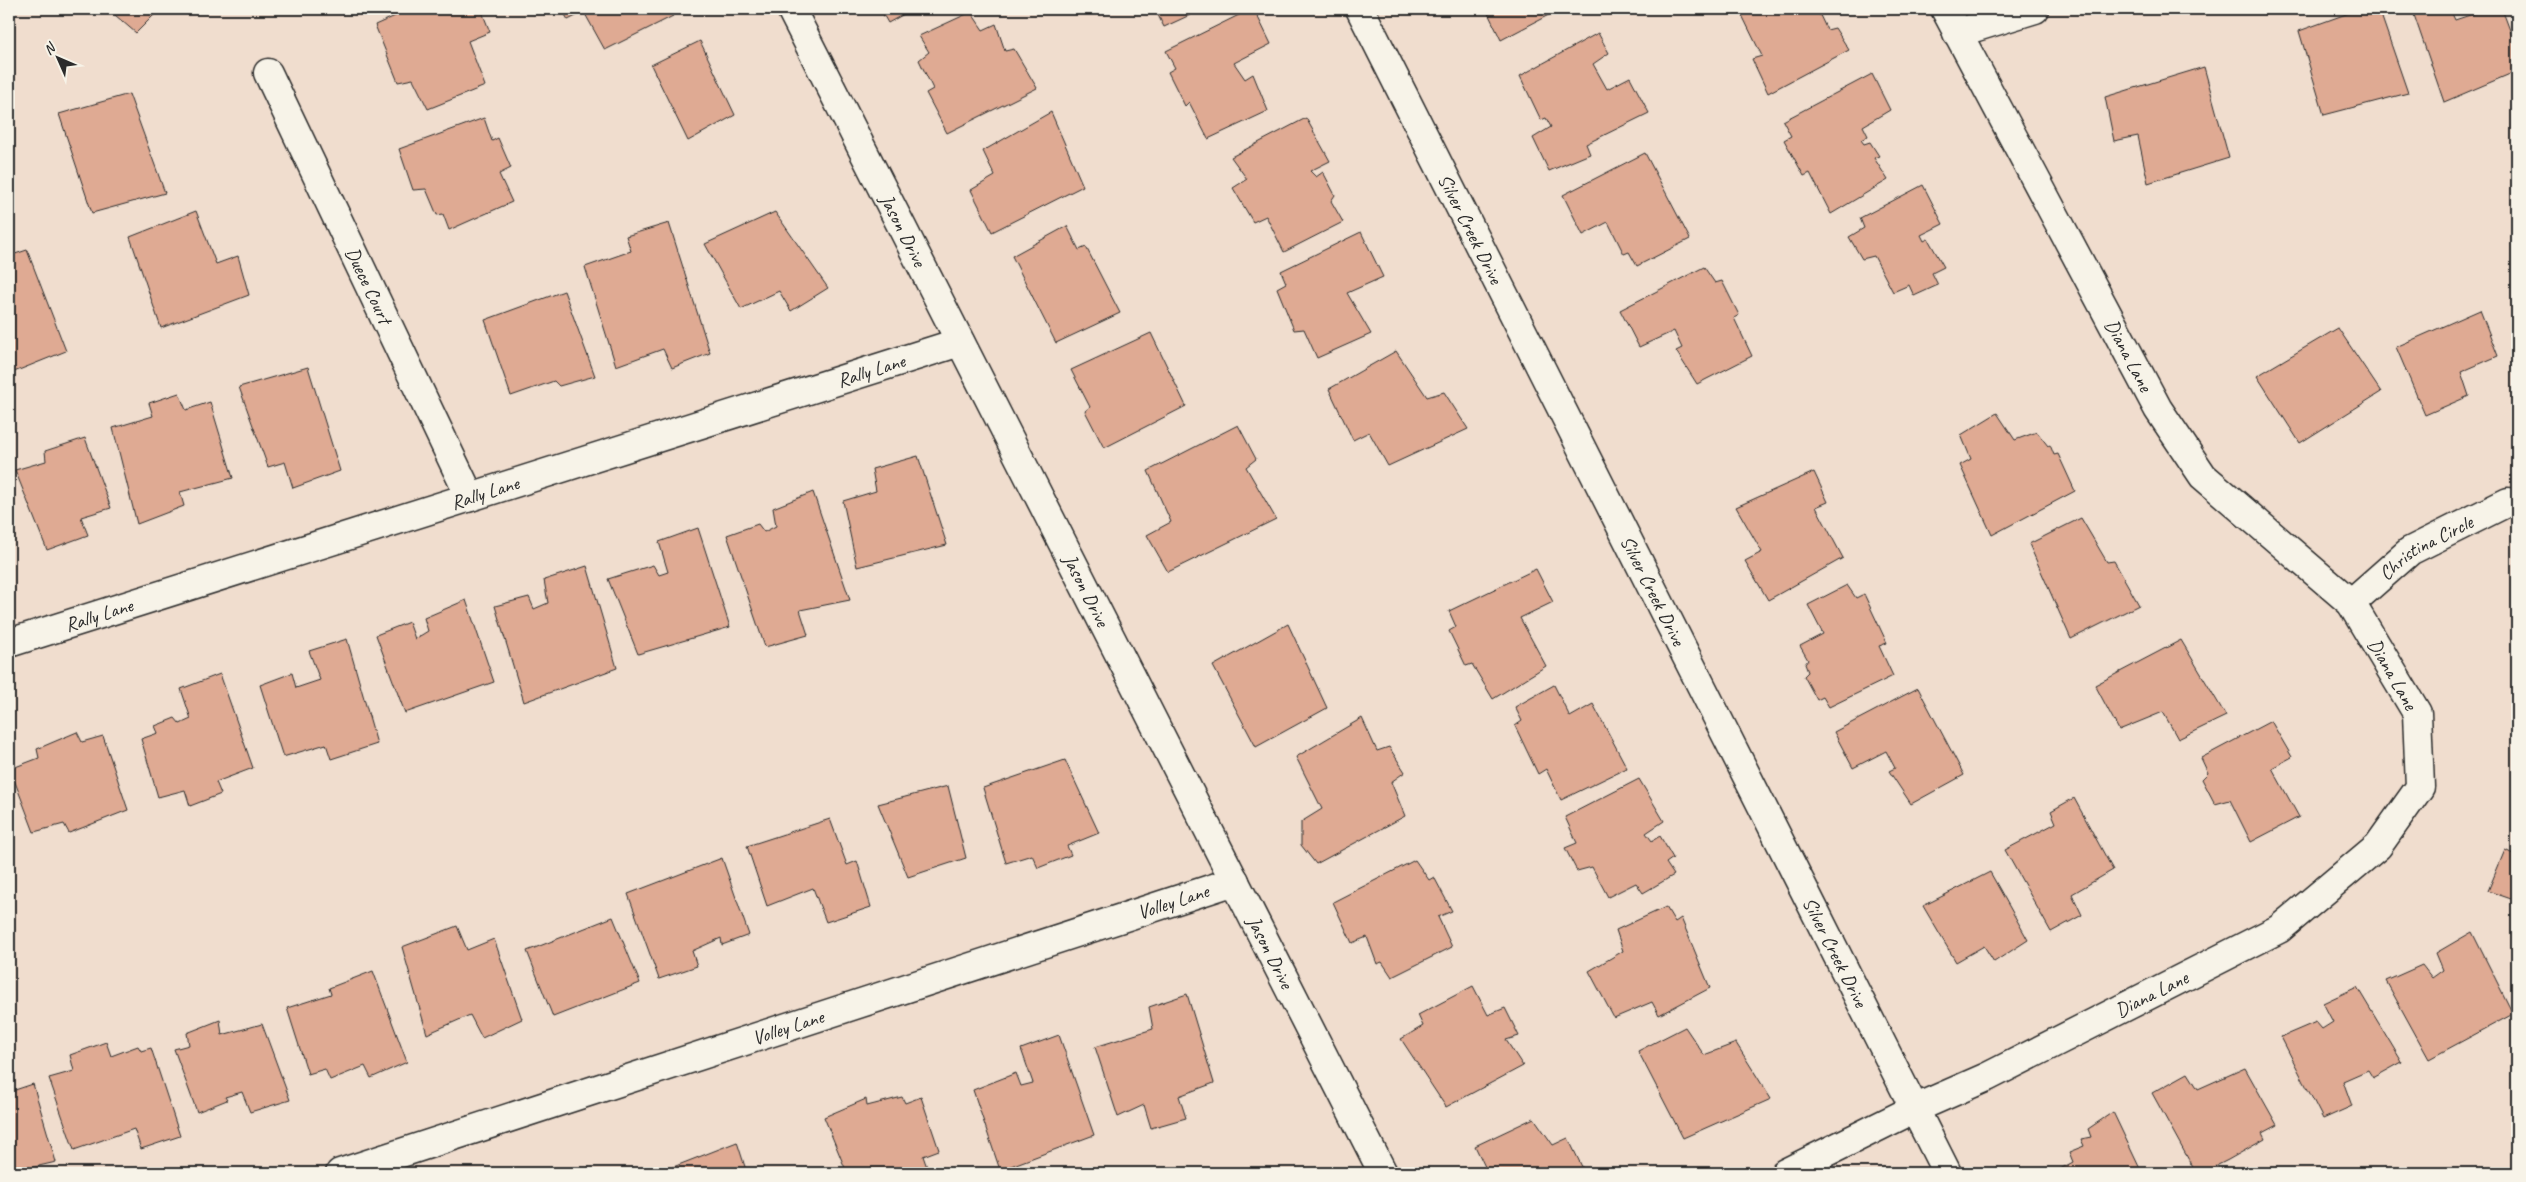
<svg xmlns="http://www.w3.org/2000/svg" width="2526" height="1182" viewBox="0 0 2526 1182" font-family="Caveat,sans-serif">
<style>
.building{fill:#dfaa93;stroke:#2b2b2b}
.lines{fill:none;stroke-linecap:round;stroke-linejoin:round}
.minor-casing{stroke:#2b2b2b;stroke-width:31}
.minor{stroke:#f7f3e8;stroke-width:28}
.labels{text-anchor:middle;stroke-width:4;stroke-linejoin:round;paint-order:stroke}
.street-label{font-size:20px;fill:#2b2b2b;stroke:#f7f3e8}
</style>
<rect width="100%" height="100%" fill="#f0ddce"/>
<filter id="ink" filterUnits="userSpaceOnUse"><feTurbulence type="fractalNoise" baseFrequency=".02" numOctaves="2"/><feDisplacementMap in="SourceGraphic" scale="10" xChannelSelector="R" yChannelSelector="G"/><feConvolveMatrix kernelMatrix="1 2 1 2 8 2 1 2 1" color-interpolation-filters="sRGB"/></filter>
<g filter="url(#ink)">
<g class="building">
<polygon points="108,9 160,9 136,33"/>
<polygon points="411,9 481,9 490,32 468,41 485,86 428,109 413,79 398,82 375,25"/>
<polygon points="562,9 669,9 673,16 605,50 584,12 568,20"/>
<polygon points="880,9 913,9 888,23"/>
<polygon points="1155,9 1203,9 1164,27"/>
<polygon points="1251,9 1254,9 1271,44 1234,63 1245,79 1253,74 1268,111 1208,139 1189,102 1185,106 1168,72 1175,68 1166,51"/>
<polygon points="1486,9 1560,9 1501,40"/>
<polygon points="1739,9 1817,9 1827,30 1835,28 1849,50 1768,93 1752,59 1762,56"/>
<polygon points="2360,9 2379,9 2408,93 2324,115 2299,31"/>
<polygon points="2412,9 2450,9 2455,20 2488,9 2502,9 2517,49 2517,71 2444,102"/>
<polygon points="971,12 983,30 996,24 1005,51 1014,49 1037,88 947,133 926,93 933,89 919,60 929,52 919,36"/>
<polygon points="1598,33 1609,53 1593,64 1607,89 1630,77 1649,113 1586,144 1590,154 1549,171 1533,138 1551,127 1546,118 1541,120 1520,76"/>
<polygon points="700,41 735,115 688,141 651,65"/>
<polygon points="2204,67 2229,158 2148,183 2138,136 2114,141 2105,97"/>
<polygon points="1872,74 1890,110 1863,126 1868,136 1861,140 1864,144 1870,142 1879,156 1874,158 1888,180 1831,214 1810,173 1804,176 1784,140 1791,136 1783,121"/>
<polygon points="129,94 165,193 92,213 59,114"/>
<polygon points="1051,112 1083,186 992,232 971,190 995,176 983,151"/>
<polygon points="484,118 492,141 498,138 511,168 499,174 512,202 449,230 443,214 437,215 426,189 413,190 399,149"/>
<polygon points="1306,118 1330,161 1310,171 1316,177 1323,172 1335,195 1331,201 1343,222 1284,252 1266,216 1253,222 1233,188 1247,179 1231,157"/>
<polygon points="1645,153 1690,239 1637,266 1629,252 1624,254 1608,222 1583,235 1563,195"/>
<polygon points="1923,185 1943,224 1921,235 1924,241 1928,239 1944,267 1932,273 1938,285 1914,296 1909,285 1893,292 1874,256 1862,259 1849,237 1864,228 1860,218"/>
<polygon points="196,211 216,264 238,256 249,295 161,328 130,237"/>
<polygon points="775,212 828,288 791,311 779,291 741,309 705,244"/>
<polygon points="669,223 710,353 672,368 663,349 616,366 585,267 631,251 626,236"/>
<polygon points="1067,226 1079,250 1086,247 1120,313 1056,343 1012,256"/>
<polygon points="1361,232 1383,277 1347,293 1371,334 1317,358 1304,329 1294,330 1277,288 1286,283 1281,271"/>
<polygon points="27,250 66,351 9,374 9,256"/>
<polygon points="1704,267 1715,283 1722,281 1739,315 1734,318 1752,356 1697,384 1676,351 1682,348 1674,331 1639,347 1620,310"/>
<polygon points="564,291 595,376 559,386 554,381 511,396 485,320"/>
<polygon points="2480,310 2498,356 2461,372 2469,396 2425,415 2396,347"/>
<polygon points="2338,328 2381,392 2300,443 2257,376"/>
<polygon points="1151,333 1186,406 1104,448 1085,411 1090,407 1071,370"/>
<polygon points="1396,351 1427,397 1444,392 1468,429 1388,466 1369,432 1353,440 1329,389"/>
<polygon points="308,367 340,471 293,488 285,462 268,467 239,387"/>
<polygon points="179,393 186,410 210,402 233,478 180,492 184,506 137,524 113,428 153,416 149,403"/>
<polygon points="1997,413 2015,440 2037,432 2048,446 2050,445 2054,455 2058,454 2075,491 1992,535 1960,465 1971,459 1961,435"/>
<polygon points="1238,425 1256,459 1246,467 1276,519 1168,572 1147,535 1171,522 1148,471"/>
<polygon points="85,438 111,508 81,517 88,535 47,550 15,470 46,461 45,451"/>
<polygon points="918,456 947,545 857,567 843,501 876,491 872,469"/>
<polygon points="1814,472 1828,502 1816,507 1843,558 1768,600 1745,561 1762,552 1736,507"/>
<polygon points="813,492 850,600 800,610 808,635 765,647 727,535 758,524 764,532 776,526 773,508"/>
<polygon points="2081,518 2107,562 2114,561 2139,605 2071,639 2029,544"/>
<polygon points="698,528 730,627 638,654 608,579 653,565 659,575 668,572 659,542"/>
<polygon points="587,566 617,668 524,702 495,606 529,597 534,609 548,603 544,580"/>
<polygon points="1536,569 1553,602 1520,618 1546,666 1493,699 1472,664 1466,666 1449,631 1456,627 1449,611"/>
<polygon points="1847,585 1856,598 1864,594 1887,643 1879,646 1893,676 1829,707 1823,697 1817,700 1804,676 1808,672 1805,664 1808,660 1800,646 1823,634 1808,605"/>
<polygon points="466,600 494,682 405,713 376,635 409,622 415,639 428,631 424,618"/>
<polygon points="1288,624 1327,708 1256,747 1213,666"/>
<polygon points="347,639 377,744 331,759 326,744 283,757 260,685 292,673 296,688 320,680 309,651"/>
<polygon points="2181,640 2226,716 2178,739 2163,712 2119,730 2095,685"/>
<polygon points="220,674 253,768 216,782 221,794 190,806 185,790 158,797 141,739 158,733 155,726 175,718 180,724 191,719 181,689"/>
<polygon points="1554,685 1570,717 1593,704 1627,768 1561,800 1546,769 1538,774 1515,726 1522,721 1515,707"/>
<polygon points="1918,688 1964,775 1911,804 1889,771 1895,768 1886,751 1853,768 1834,732"/>
<polygon points="1362,718 1377,751 1389,747 1405,772 1391,782 1405,816 1316,864 1301,845 1301,822 1322,809 1296,757"/>
<polygon points="2271,721 2292,757 2272,768 2299,817 2251,842 2230,800 2215,804 2202,779 2208,773 2201,758"/>
<polygon points="77,732 82,742 103,736 128,810 69,833 64,824 34,832 10,769 39,758 37,749"/>
<polygon points="1065,760 1099,833 1067,846 1071,855 1038,868 1032,855 1006,863 983,788"/>
<polygon points="1639,779 1664,821 1646,833 1652,841 1660,836 1673,858 1666,863 1674,875 1643,893 1636,883 1608,897 1592,867 1577,871 1565,848 1577,843 1565,817"/>
<polygon points="948,786 966,858 908,877 878,804"/>
<polygon points="2074,798 2113,870 2072,894 2082,915 2051,932 2005,850 2056,823 2051,811"/>
<polygon points="830,819 847,865 857,861 871,907 826,922 813,888 767,906 747,846"/>
<polygon points="2505,850 2517,856 2517,901 2488,891"/>
<polygon points="722,858 749,935 722,945 721,938 692,951 697,966 659,979 628,894"/>
<polygon points="1415,860 1429,880 1434,877 1452,911 1438,917 1452,947 1392,977 1382,962 1377,964 1367,937 1352,943 1333,902"/>
<polygon points="1990,872 2028,940 1994,962 1984,946 1956,962 1923,906"/>
<polygon points="1666,907 1675,922 1681,918 1710,988 1659,1015 1652,1002 1614,1018 1589,971 1623,951 1616,930"/>
<polygon points="613,917 640,983 553,1017 527,951"/>
<polygon points="457,926 467,950 494,939 522,1019 482,1038 470,1015 427,1034 402,947"/>
<polygon points="2472,932 2513,1014 2429,1059 2386,981 2422,965 2432,978 2443,970 2436,953"/>
<polygon points="373,971 407,1062 371,1078 365,1066 330,1080 325,1069 308,1074 287,1008 331,994 329,988"/>
<polygon points="1473,986 1488,1015 1505,1008 1519,1036 1506,1040 1523,1066 1446,1107 1401,1039 1423,1026 1418,1015"/>
<polygon points="2357,987 2402,1062 2373,1078 2368,1070 2343,1081 2352,1106 2323,1119 2281,1037 2316,1022 2322,1029 2333,1022 2323,1003"/>
<polygon points="1187,994 1214,1083 1179,1096 1186,1118 1151,1128 1144,1105 1118,1117 1095,1047 1153,1029 1149,1007"/>
<polygon points="220,1020 222,1035 262,1024 290,1100 250,1112 242,1092 225,1097 227,1100 197,1112 174,1049 189,1045 187,1033"/>
<polygon points="1685,1027 1704,1055 1736,1043 1771,1099 1683,1138 1638,1051"/>
<polygon points="1059,1035 1094,1135 1000,1170 973,1090 1016,1073 1021,1086 1033,1083 1021,1049"/>
<polygon points="106,1042 111,1056 138,1046 141,1051 151,1048 180,1136 141,1149 134,1129 74,1150 49,1078 74,1071 70,1055"/>
<polygon points="2245,1068 2277,1125 2262,1133 2265,1139 2228,1160 2202,1173 2196,1173 2152,1093 2188,1073 2198,1089"/>
<polygon points="33,1084 56,1162 9,1173 9,1092"/>
<polygon points="902,1097 905,1103 921,1097 939,1150 923,1156 929,1173 847,1173 824,1117 866,1099 867,1106"/>
<polygon points="2113,1112 2142,1173 2053,1173 2073,1162 2069,1152 2084,1146 2081,1139 2091,1137 2088,1129"/>
<polygon points="1534,1118 1553,1145 1568,1138 1585,1173 1488,1173 1475,1146"/>
<polygon points="737,1142 747,1173 658,1173"/>
</g>
<g class="lines">
<defs>
<g id="minor">
<path id="s1" d="M791 9 1383 1173"/>
<path id="s2" d="M1360 9 1947 1173"/>
<polyline points="1957,33 2035,9"/>
<path id="s3" d="M268 73 470 497"/>
<path id="s4" d="M2351 603 2410 551 2508 502"/>
<path id="s5" d="M9 643 960 342"/>
<path id="s6" d="M340 1173 1235 881"/>
<path id="s7" d="M1785 1173 1914 1109 1987 1077 2279 929 2378 846 2420 787 2417 713 2351 603 2203 476 2158 409 1945 9"/>
</g>
</defs>
<use href="#minor" class="minor-casing"/>
<use href="#minor" class="minor"/>
</g>
</g>
<g class="labels">
<g class="street-label">
<text dy="7" stroke="none"><textPath href="#s2" startOffset="246">Silver Creek Drive</textPath></text>
<text dy="7" stroke="none"><textPath href="#s1" startOffset="248">Jason Drive</textPath></text>
<text dy="7" stroke="none"><textPath href="#s3" startOffset="235">Duece Court</textPath></text>
<text transform="translate(2129 355) rotate(62)" y="7">Diana Lane</text>
<text dy="7" stroke="none"><textPath href="#s5" startOffset="904">Rally Lane</textPath></text>
<text dy="7" stroke="none"><textPath href="#s5" startOffset="499">Rally Lane</textPath></text>
<text dy="7" stroke="none"><textPath href="#s4" startOffset="94">Christina Circle</textPath></text>
<text dy="7" stroke="none"><textPath href="#s1" startOffset="652">Jason Drive</textPath></text>
<text dy="7" stroke="none"><textPath href="#s2" startOffset="651">Silver Creek Drive</textPath></text>
<text dy="7" stroke="none"><textPath href="#s5" startOffset="94">Rally Lane</textPath></text>
<text transform="translate(2393 674) rotate(60)" y="7">Diana Lane</text>
<text dy="7" stroke="none"><textPath href="#s6" startOffset="876">Volley Lane</textPath></text>
<text dy="7" stroke="none"><textPath href="#s1" startOffset="1058">Jason Drive</textPath></text>
<text dy="7" stroke="none"><textPath href="#s2" startOffset="1056">Silver Creek Drive</textPath></text>
<text dy="7" stroke="none"><textPath href="#s7" startOffset="408">Diana Lane</textPath></text>
<text dy="7" stroke="none"><textPath href="#s6" startOffset="471">Volley Lane</textPath></text>
</g>
</g>
<rect width="2526" height="1182" fill="none" stroke="#f7f3e8" stroke-width="30"/>
<rect x="15" y="15" width="2496" height="1152" fill="none" stroke="#2b2b2b" stroke-width="2" filter="url(#ink)"/>
<g transform="translate(58 58) rotate(315)" stroke="#f7f3e8" stroke-width="4" paint-order="stroke">
<path d="M0-4L9 19L0 12L-9 19Z" fill="#2b2b2b"/>
<text y="-8" font-size="14" font-weight="bold" text-anchor="middle" fill="#2b2b2b">N</text>
</g>
</svg>
